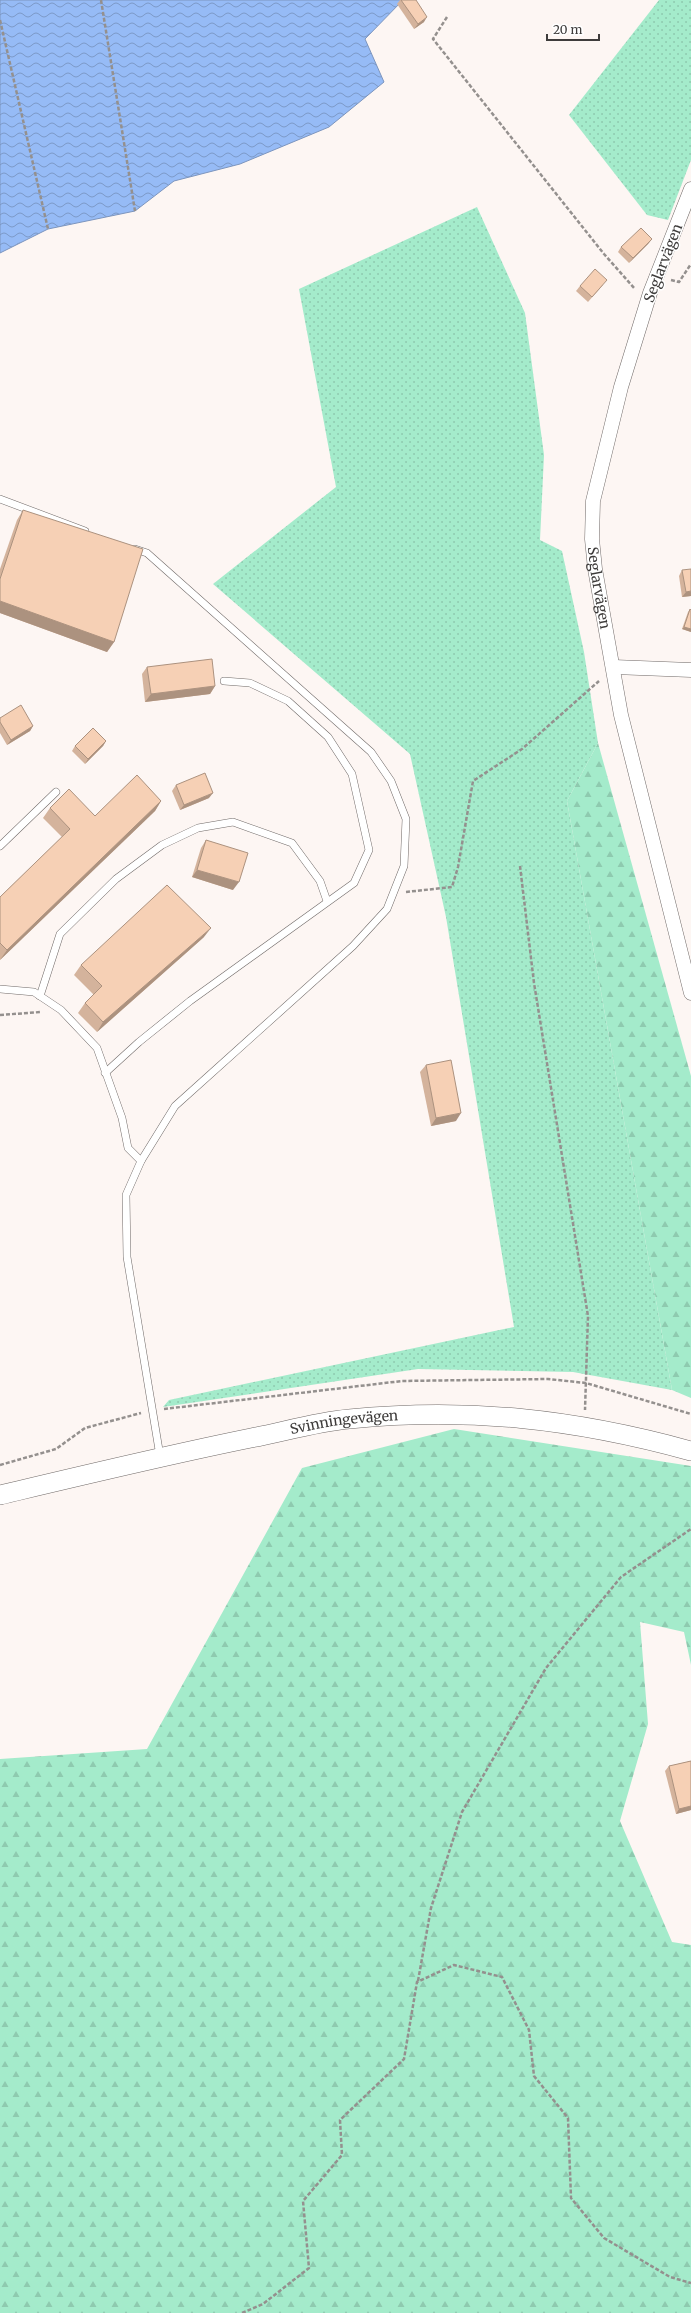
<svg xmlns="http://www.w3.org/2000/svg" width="691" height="2313" viewBox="0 0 691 2313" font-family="Merriweather,serif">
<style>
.grass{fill:url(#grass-dots)}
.forest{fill:url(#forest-firs)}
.water{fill:url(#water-waves);stroke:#7c95be}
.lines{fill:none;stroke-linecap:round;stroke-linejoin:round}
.service-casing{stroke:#706a68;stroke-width:8}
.minor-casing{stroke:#706a68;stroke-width:15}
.secondary-casing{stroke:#706a68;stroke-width:20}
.path{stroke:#94908e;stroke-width:2.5;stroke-dasharray:4 2;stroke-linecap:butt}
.service{stroke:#fff;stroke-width:7}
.minor{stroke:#fff;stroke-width:14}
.secondary{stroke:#fff;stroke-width:19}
.wall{fill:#d4b39c}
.shaded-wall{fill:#ac927f}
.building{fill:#f6d0b5;stroke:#ac927f}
.labels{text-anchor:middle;stroke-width:3;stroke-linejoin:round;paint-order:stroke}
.street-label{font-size:14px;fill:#3e3c3b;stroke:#fff}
</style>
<defs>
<pattern id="grass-dots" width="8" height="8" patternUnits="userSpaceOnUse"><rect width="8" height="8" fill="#a4ebcb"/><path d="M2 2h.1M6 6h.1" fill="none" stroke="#8ecaaf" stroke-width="1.8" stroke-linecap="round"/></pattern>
<pattern id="forest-firs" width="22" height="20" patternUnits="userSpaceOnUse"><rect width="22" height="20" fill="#a4ebcb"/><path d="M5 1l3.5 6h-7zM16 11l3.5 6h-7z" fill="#8ecaaf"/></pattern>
<pattern id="water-waves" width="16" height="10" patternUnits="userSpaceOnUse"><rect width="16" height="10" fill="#96bbf6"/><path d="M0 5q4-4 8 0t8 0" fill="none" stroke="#7c99c8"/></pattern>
</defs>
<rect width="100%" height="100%" fill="#fdf6f3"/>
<g class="grass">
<polygon points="659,0 691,0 691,160 668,220 647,215 569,115"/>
<polygon points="477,207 525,313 544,455 540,540 562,551 584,652 598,743 567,801 672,1390 573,1372 418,1369 163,1407 169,1400 514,1327 446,917 410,754 213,584 336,487 299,289"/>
</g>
<g class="forest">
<polygon points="598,743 691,1076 691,1398 672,1390 567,801"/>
<polygon points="454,1429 691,1466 691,1665 684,1632 640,1622 648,1724 620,1821 672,1942 691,1945 691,2313 0,2313 0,1759 147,1749 302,1468"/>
</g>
<polygon class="water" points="0,0 403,0 365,39 384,82 329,127 240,164 174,181 135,211 48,229 0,253"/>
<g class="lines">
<defs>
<g id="service">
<polyline points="0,499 85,531"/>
<polyline points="135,549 147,553 371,752 391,781 406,819 404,866 387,909 353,946 175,1106 141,1161 126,1195 127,1257 160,1456"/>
<polyline points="0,846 56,792"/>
<polyline points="0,989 34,992 61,1010 97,1048 122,1118 128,1148 141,1161"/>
<polyline points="40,996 60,934 116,879 162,845 198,828 233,822 292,843 320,881 327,901"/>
<polyline points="105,1073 139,1042 190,1001 354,883 369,850 352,774 328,737 288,701 250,683 224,681"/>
</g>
<g id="minor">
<path id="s1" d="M691 189 650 293 621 387 593 501 592 539 595 569 621 715 691 993"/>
<polyline points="614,667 691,670"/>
</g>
<g id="secondary">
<path id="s2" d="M0 1495C84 1475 167 1455 251 1438 283 1432 316 1422 349 1419 468 1407 575 1419 691 1451"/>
</g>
</defs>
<use href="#service" class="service-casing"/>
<use href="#minor" class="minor-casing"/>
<use href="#secondary" class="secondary-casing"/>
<g class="path">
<polyline points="101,0 135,211"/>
<polyline points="447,17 433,39 604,254 635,289"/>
<polyline points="0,20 48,229"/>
<polyline points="671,280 679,282 691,264"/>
<polyline points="520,866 534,983 588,1316 585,1410"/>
<polyline points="406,892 452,887 458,867 473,781 522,749 599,681"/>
<polyline points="0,1015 41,1012"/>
<polyline points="164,1409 402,1381 548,1379 586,1383 691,1414"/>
<polyline points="0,1465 56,1449 85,1428 141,1413"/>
<polyline points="418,1981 431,1908 462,1812 546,1668 621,1577 691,1529"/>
<polyline points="242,2313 263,2304 309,2268 303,2201 342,2155 340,2120 404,2059 417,1982 454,1965 502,1977 529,2030 534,2076 568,2118 571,2198 604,2238 670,2277 691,2283"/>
</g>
<use href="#service" class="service"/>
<use href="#minor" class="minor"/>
<use href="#secondary" class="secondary"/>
</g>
<g class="wall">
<polygon points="400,0 416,0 424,22 414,29 397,4"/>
<polygon points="652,239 648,244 629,263 618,252 621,247"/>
<polygon points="603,285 588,302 576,291 580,286"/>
<polygon points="23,510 114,642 107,652 0,613 0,569 17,520"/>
<polygon points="682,570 691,596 682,597 679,576"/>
<polygon points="690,609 691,632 682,629 688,612"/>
<polygon points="147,667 215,686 210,694 145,702 142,674"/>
<polygon points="0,718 33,726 30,731 7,745 0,733"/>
<polygon points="106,741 103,746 85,764 72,751 75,746"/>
<polygon points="176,785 209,798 180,810 172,791"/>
<polygon points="161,801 155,811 0,960 0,897 62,837 43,818 50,808 95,816"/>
<polygon points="206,840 233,890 192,877 201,848"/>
<polygon points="204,937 97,1032 78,1013 85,1003 94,995 74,975 81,965"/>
<polygon points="426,1065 456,1121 431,1126 420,1072"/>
<polygon points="691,1761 691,1810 676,1814 665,1771 669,1766"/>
</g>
<g class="shaded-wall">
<polygon points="427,17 424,22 414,29 418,24"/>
<polygon points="652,239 648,244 629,263 633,258"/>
<polygon points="691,591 691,596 682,597 686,592"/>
<polygon points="0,601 114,642 107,652 0,613"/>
<polygon points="684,627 691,629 691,632 682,629"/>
<polygon points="215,686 210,694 145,702 151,694"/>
<polygon points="33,726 30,731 7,745 11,740"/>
<polygon points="106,741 103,746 85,764 88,759"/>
<polygon points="213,793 209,798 180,810 184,805"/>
<polygon points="161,801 155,811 0,960 7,950"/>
<polygon points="197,870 239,882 233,890 192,877"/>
<polygon points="211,928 204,937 97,1032 103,1022"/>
<polygon points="461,1113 456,1121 431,1126 436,1118"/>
<polygon points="691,1806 691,1810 676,1814 679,1809"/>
</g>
<g class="building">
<polygon points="401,0 416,0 427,17 418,24"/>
<polygon points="641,228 652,239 633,258 621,247"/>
<polygon points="595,269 607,280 592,297 580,286"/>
<polygon points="23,510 143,549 114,642 0,601 0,579"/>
<polygon points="691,569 691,591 686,592 682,570"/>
<polygon points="690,609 691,610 691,629 684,627"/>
<polygon points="212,659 215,686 151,694 147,667"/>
<polygon points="21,705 33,726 11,740 0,722 0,718"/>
<polygon points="93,728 106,741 88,759 75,746"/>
<polygon points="205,773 213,793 184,805 176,785"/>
<polygon points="137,775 161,801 7,950 0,943 0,897 70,829 50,808 69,789 95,816"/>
<polygon points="206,840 248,853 239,882 197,870"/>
<polygon points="167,885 211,928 103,1022 85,1003 102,986 81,965"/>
<polygon points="451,1060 461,1113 436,1118 426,1065"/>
<polygon points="691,1761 691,1806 679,1809 669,1766"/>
</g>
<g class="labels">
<g class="street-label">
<text transform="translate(663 263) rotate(-69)" y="5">Seglarvägen</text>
<text dy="5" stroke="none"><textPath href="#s1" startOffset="415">Seglarvägen</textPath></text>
<text dy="5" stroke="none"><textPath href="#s2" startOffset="352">Svinningevägen</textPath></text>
</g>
</g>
<path d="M547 34v6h52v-6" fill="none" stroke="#3e3c3b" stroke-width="2"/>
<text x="553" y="34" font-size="12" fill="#3e3c3b" stroke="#ffffff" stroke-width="3" paint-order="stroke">20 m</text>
</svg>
